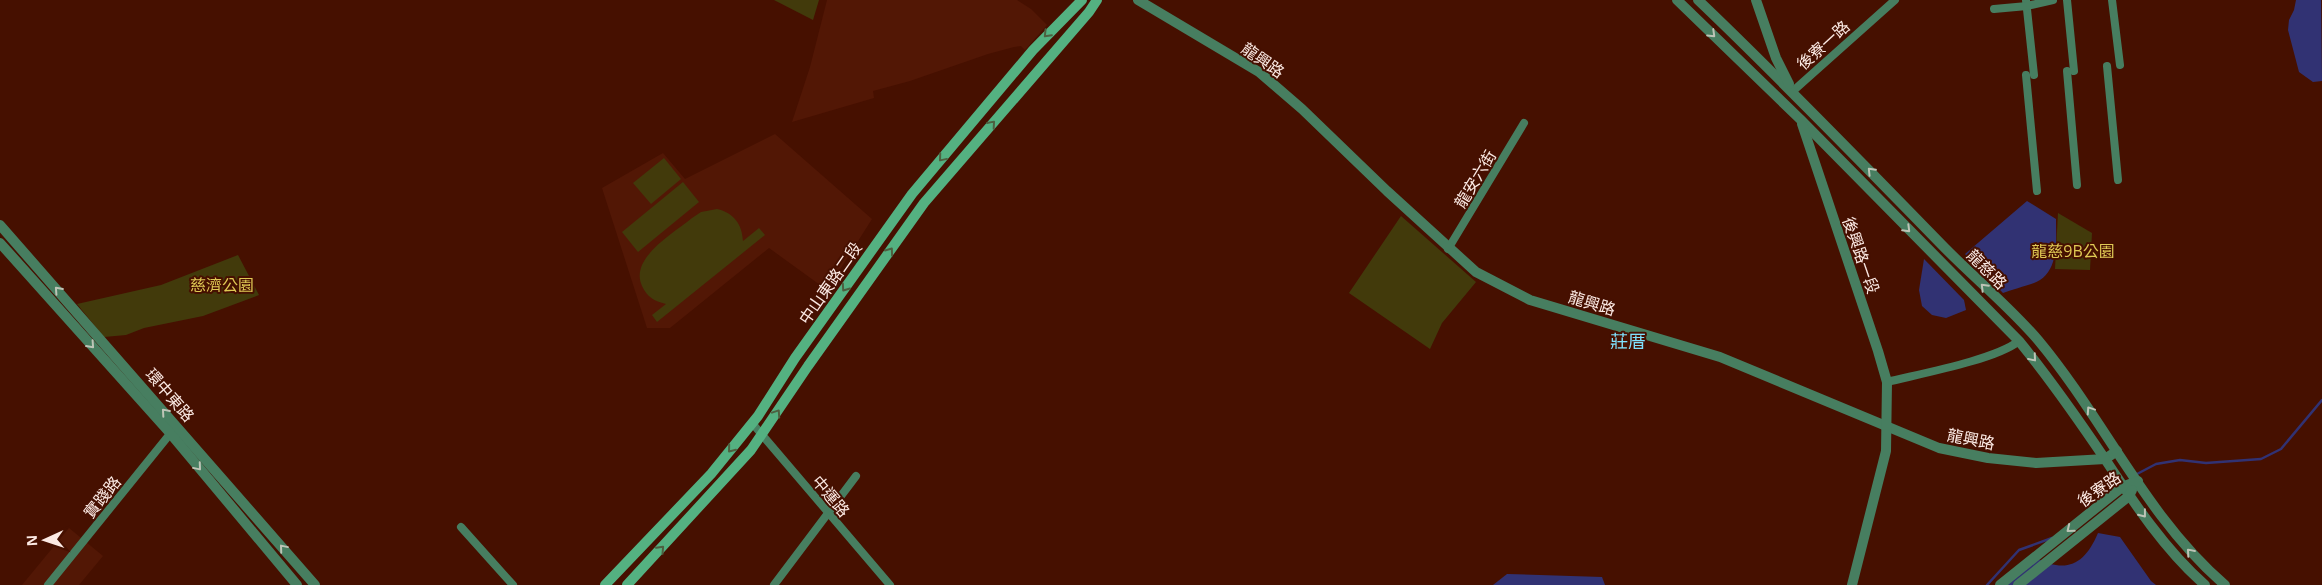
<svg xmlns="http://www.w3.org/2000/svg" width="2322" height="585" viewBox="0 0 2322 585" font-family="'Open Sans','Noto Sans TC',sans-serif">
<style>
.built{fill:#521705}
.green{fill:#423a0b}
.water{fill:#313273}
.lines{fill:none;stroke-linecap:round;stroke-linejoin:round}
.stream{stroke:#313273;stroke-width:2.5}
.minor{stroke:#477e60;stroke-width:8}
.tertiary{stroke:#477e60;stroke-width:10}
.secondary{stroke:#54b181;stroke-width:10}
.oneway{stroke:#4d6040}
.oneway2{stroke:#bdc4b6}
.labels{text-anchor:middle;stroke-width:4;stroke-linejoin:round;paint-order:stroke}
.street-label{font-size:16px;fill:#fceae4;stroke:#461000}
.park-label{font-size:16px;fill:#dfc954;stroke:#461000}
.neighbourhood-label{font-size:18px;fill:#7fe1fd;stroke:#461000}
</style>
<rect width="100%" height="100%" fill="#461000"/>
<g class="built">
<polygon points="827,0 1017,0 1031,9 1047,25 1025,50 1021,46 1014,47 988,54 910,81 873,91 874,98 792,122 810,67"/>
<polygon points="775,134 872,219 827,290 769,248 670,328 647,328 602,188 663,153 685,179"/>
<polygon points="69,528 103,556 79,585 22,585"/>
</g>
<g class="green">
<polygon points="774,0 819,0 813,20"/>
<polygon points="664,158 681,179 651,204 633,183"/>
<polygon points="683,182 699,202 638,252 622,232"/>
<path d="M717 209C734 213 742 224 743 241L759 228 765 235 657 322 652 315 666 304C654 301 647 297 642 286 629 258 674 233 692 218L701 212Z"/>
<polygon points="2058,213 2092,233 2090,270 2055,269"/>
<polygon points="1401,216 1476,282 1442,323 1430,349 1349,293"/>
<polygon points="238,255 259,295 203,316 144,328 126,335 104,337 77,304 161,285"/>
</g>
<g class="water">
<polygon points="2296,0 2321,0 2322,81 2313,82 2299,72 2288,30 2289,20 2294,10"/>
<path d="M2027 201 2056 219C2056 238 2059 268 2040 280 2035 284 2012 289 2003 293L1965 254Z"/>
<polygon points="1924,259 1964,300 1966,310 1946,318 1932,315 1922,306 1919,290"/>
<path d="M2098 533 2120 537 2151 581 2156 585H1999L2036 558C2067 574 2085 564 2098 533Z"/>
<polygon points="1507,574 1602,577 1605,585 1493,585"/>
</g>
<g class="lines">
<g class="stream">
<polyline points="2137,474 2156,464 2180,460 2206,463 2261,459 2281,449 2322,400"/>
<polyline points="1987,585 2019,550 2052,538"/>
</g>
<g class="minor">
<polyline points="2026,0 2034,75"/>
<polyline points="2067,0 2074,71"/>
<polyline points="2112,0 2120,65"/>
<polyline points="1994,9 2027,6 2053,0"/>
<polyline points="2107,66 2118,180"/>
<polyline points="2067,71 2077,185"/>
<polyline points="2026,75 2037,191"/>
<polyline points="1793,91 1895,0"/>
<polyline points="1448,249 1524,123"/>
<path d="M1887 382C1919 374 1995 360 2019 341"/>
<polyline points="752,423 890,585"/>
<polyline points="461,527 513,585"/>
<polyline points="48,585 174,429"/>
<polyline points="774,585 856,476"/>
</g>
<g class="tertiary">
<polyline points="1138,0 1259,72 1302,109 1387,191 1476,272 1530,300 1720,357 1939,448 1988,458 2036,463 2105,459 2117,451"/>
<path d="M1677 0 1800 119 2019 341C2050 379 2078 419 2105 459 2134 503 2165 550 2205 585"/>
<path d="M1698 0C1781 79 1861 162 1942 245 1972 276 2010 307 2038 340 2104 419 2146 517 2225 585"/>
<polyline points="1756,0 1776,58 1789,84"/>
<polyline points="1802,124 1878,351 1887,382 1886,451 1852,585"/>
<polyline points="0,225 315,585"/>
<polyline points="0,243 170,433 297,585"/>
<polyline points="2000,585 2122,487 2138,481"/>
<polyline points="2018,585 2129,496 2132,490"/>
</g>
<g class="secondary">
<polyline points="605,585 711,474 758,416 795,358 912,194 1033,50 1082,0"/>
<polyline points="627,585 751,450 808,366 924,203 1089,12 1097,0"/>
</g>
</g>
<defs><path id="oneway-chevron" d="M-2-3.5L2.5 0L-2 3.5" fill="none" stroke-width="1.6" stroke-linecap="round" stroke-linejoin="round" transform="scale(1.25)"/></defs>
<g class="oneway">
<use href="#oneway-chevron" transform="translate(1047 34) rotate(134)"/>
<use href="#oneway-chevron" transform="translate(992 124) rotate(-49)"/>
<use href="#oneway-chevron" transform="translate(942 158) rotate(130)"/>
<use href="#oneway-chevron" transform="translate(890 251) rotate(-54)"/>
<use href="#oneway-chevron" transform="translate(845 288) rotate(125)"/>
<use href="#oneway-chevron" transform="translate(777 413) rotate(-56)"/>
<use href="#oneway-chevron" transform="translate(731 449) rotate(129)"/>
<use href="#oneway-chevron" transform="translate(661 549) rotate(-47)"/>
</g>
<g class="oneway2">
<use href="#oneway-chevron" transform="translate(1712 34) rotate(44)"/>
<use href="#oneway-chevron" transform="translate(1871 171) rotate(-134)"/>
<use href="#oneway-chevron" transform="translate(1907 229) rotate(45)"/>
<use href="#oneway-chevron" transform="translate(1984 287) rotate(-135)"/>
<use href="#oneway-chevron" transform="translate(58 290) rotate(-132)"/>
<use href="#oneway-chevron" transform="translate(91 345) rotate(48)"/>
<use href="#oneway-chevron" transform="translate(2033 358) rotate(50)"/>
<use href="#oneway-chevron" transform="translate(2090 410) rotate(-124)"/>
<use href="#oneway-chevron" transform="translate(165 412) rotate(-131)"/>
<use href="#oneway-chevron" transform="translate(198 467) rotate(50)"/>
<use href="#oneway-chevron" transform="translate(2143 514) rotate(52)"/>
<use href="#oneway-chevron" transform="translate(2070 529) rotate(141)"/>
<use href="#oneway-chevron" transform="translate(283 548) rotate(-130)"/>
<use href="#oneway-chevron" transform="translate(2190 552) rotate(-131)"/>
</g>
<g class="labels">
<g class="street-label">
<text transform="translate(1823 45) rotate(-42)" y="6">後寮一路</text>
<text transform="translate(1263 60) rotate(35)" y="6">龍興路</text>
<text transform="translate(1475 179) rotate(-59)" y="6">龍安六街</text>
<text transform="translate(1861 255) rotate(71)" y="6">後興路一段</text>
<text transform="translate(1987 269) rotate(45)" y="6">龍慈路</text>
<text transform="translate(830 283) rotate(-55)" y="6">中山東路二段</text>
<text transform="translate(1592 303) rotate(17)" y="6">龍興路</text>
<text transform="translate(170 395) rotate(49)" y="6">環中東路</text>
<text transform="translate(1971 439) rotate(11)" y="6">龍興路</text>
<text transform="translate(2099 489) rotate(-35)" y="6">後寮路</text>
<text transform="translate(831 496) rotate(50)" y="6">中運路</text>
<text transform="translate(102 497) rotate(-51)" y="6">實踐路</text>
</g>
<g class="park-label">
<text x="2073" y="257">龍慈9B公園</text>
<text x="222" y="291">慈濟公園</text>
</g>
<g class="neighbourhood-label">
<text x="1628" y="348">莊厝</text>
</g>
</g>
<g transform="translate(45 540) rotate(267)" stroke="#461000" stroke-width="4" paint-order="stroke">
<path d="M0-4L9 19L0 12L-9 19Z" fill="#fceae4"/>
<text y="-8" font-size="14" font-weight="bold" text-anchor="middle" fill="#fceae4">N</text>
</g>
</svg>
